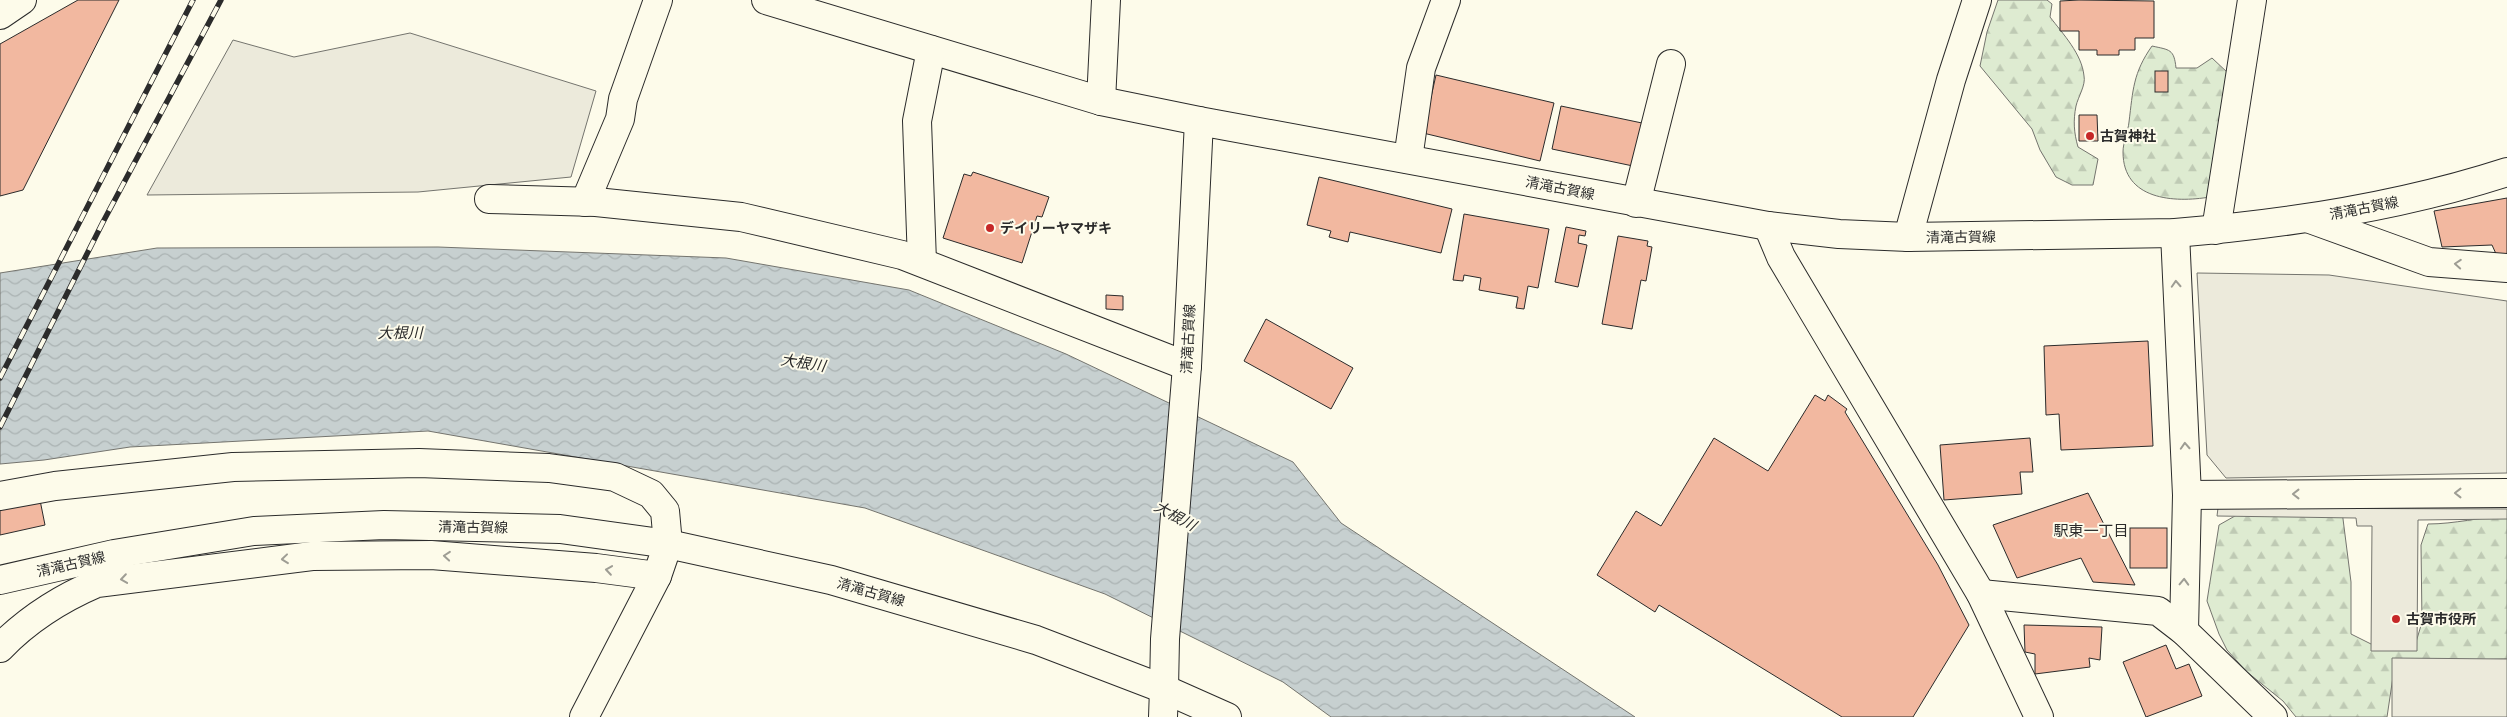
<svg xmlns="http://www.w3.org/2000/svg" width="2507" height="717" viewBox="0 0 2507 717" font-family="'Archivo Narrow','Noto Sans JP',sans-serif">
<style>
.forest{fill:url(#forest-firs);stroke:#74746e}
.parking{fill:#eceadb;stroke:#74746e}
.water{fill:url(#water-waves);stroke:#74746e}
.building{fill:#f2b8a0;stroke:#2b2b2b}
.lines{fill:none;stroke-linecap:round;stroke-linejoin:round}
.minor-casing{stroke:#2b2b2b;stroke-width:30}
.major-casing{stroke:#2b2b2b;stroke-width:30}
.minor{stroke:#fdfbea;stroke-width:28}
.major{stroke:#fdfbea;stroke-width:28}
.rail-casing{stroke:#2b2b2b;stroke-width:5.5}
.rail{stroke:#fdfbea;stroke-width:4;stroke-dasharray:11;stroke-linecap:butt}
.oneway{stroke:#9e9d94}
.poi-dot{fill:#c62828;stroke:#fdfbea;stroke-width:2}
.labels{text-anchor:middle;stroke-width:4;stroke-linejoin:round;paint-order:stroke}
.poi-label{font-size:14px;font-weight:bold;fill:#2b2b2b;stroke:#fdfbea;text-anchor:start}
.street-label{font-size:14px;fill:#2b2b2b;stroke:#fdfbea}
.water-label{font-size:15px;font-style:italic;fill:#2b2b2b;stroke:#fdfbea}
.neighbourhood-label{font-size:15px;fill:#2b2b2b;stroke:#fdfbea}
</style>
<defs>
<pattern id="forest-firs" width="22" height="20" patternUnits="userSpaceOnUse" patternTransform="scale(1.25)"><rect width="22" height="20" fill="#deebd1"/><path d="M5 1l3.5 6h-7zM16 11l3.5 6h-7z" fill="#bfcab4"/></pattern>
<pattern id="water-waves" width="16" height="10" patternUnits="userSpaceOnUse" patternTransform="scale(1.25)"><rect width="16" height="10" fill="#c7d0d0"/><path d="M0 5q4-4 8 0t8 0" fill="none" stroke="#abb3b3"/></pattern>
</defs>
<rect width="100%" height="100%" fill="#fdfbea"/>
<g class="forest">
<path d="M1998 0H2047L2052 4 2050 17C2063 34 2082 54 2084 76 2086 85 2078 97 2076 106 2073 121 2074 133 2078 147L2098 159 2093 185H2072L2056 177 2040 150 2032 129 1980 66 1987 32Z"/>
<path d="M2152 46C2170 50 2174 49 2176 68H2197L2212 58 2228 73 2210 197C2174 203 2123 200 2123 152 2123 142 2128 132 2129 122 2133 90 2133 73 2152 46Z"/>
<path d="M2316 505 2342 511 2351 582V634L2381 649H2414L2422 622 2421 545 2428 524C2455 524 2480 517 2507 516V659L2466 660 2394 670 2387 717H2296L2283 701 2247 672 2227 650 2219 634 2207 601 2219 525 2242 512Z"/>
</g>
<g class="parking">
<polygon points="410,33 596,91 571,177 418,192 147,195 233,40 294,57"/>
<polygon points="2197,273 2329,275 2507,301 2507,473 2226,478 2207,455"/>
<polygon points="2218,508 2507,509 2507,519 2418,520 2417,651 2371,651 2372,526 2357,526 2356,518 2217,516"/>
<polygon points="2392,658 2507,659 2507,717 2392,717"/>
</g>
<polygon class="water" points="438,247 726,258 909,290 1066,354 1293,462 1341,523 1635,717 1331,717 1283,682 1105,594 865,508 428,431 130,447 44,460 0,464 0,273 157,248"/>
<g class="building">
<polygon points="78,0 119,0 23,190 0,196 0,44"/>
<polygon points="2079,0 2154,1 2154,38 2135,38 2135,50 2119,50 2119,55 2097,55 2097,50 2079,50 2079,31 2060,31 2060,1"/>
<rect x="2155" y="71" width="13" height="21"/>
<polygon points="1436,75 1554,103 1540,161 1423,133"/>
<polygon points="1561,106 1642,123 1633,166 1552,149"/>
<polygon points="2079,115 2097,115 2098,141 2079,141"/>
<polygon points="973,172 1049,197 1042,217 1037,216 1022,263 943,238 964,174 971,176"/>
<polygon points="1319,177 1452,209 1441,253 1350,232 1348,242 1329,237 1331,231 1307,225"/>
<polygon points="2507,198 2507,255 2497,256 2492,245 2442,247 2434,211"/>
<polygon points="1464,214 1549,229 1538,288 1528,286 1524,309 1516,308 1518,297 1479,290 1481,278 1464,275 1463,281 1453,280"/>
<polygon points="1566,227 1586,231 1585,236 1579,235 1578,243 1587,245 1578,287 1555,282"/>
<polygon points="1618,236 1648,241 1647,246 1652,247 1646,281 1641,280 1632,329 1602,324"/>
<polygon points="1106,295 1123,296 1123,310 1106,309"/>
<polygon points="1266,319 1353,368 1331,409 1244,361"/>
<polygon points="2148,341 2153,446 2061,450 2059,414 2046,415 2044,346"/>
<polygon points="1815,395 1825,401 1828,395 1847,409 1845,412 1938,565 1969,625 1913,717 1842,717 1659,605 1655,612 1597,575 1636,511 1661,526 1714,438 1768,471"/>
<polygon points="2030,438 2033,472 2020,472 2022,494 1944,500 1940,445"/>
<polygon points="2088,493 2135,585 2093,582 2081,558 2017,578 1993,525"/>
<polygon points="40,500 45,525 0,535 0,509"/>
<rect x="2130" y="528" width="37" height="40"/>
<polygon points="2024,625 2102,627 2100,660 2089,658 2090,667 2035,674 2035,654 2025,652"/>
<polygon points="2166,645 2176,669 2189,664 2202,696 2146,717 2123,662"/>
</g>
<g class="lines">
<defs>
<g id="minor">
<polyline points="766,0 1101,101 1199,121"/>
<polyline points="0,15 22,0"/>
<polyline points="1101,101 1106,0"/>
<polyline points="1408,159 1421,68 1446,0"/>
<polyline points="489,199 596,202 741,217 902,255 1187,366"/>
<polyline points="585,202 620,119 623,99 658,0"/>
<polyline points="1636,203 1671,64"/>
<polyline points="2310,219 2429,262 2507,268"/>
<polyline points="1768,226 1781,257 1981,594 2039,717"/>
<polyline points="2216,230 2252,0"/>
<polyline points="2175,233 2187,495 2184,631"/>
<polyline points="1908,237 1951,80 1977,0"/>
<polyline points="922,262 917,121 931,50"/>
<polyline points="2187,495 2507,493"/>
<polyline points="0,496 55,486 233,467 419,463 549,468 615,477 651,494 665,511 668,544 657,576 584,717"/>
<polyline points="1981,594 2158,611 2184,631 2273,717"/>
<path d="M0 648C27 620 62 598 97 583L312 556 431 555 596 568 657 576"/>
<polyline points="1163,717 1164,689"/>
</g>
<g id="major">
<polyline points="0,580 114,554 254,531 384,525 560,529 668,544 831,580 1036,640 1164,689 1227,717"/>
<path d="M1164 689 1165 639 1187 366 1199 121 1768 226 1839 234 1908 237 2175 233C2288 224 2399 207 2507 172"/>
</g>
</defs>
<use href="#minor" class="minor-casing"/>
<use href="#major" class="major-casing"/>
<use href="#minor" class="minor"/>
<use href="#major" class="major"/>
<defs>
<g id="rail">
<polyline points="0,378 193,0"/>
<polyline points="0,427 103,222 221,0"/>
</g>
</defs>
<use href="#rail" class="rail-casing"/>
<use href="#rail" class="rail"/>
</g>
<defs><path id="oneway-chevron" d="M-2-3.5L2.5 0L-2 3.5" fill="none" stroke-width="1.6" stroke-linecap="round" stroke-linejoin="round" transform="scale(1.25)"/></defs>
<g class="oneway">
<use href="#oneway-chevron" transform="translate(2458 264) rotate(-176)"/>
<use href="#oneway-chevron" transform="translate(2176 284) rotate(-93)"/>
<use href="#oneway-chevron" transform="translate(2185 446) rotate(-93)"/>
<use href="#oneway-chevron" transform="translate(2458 493) rotate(180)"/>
<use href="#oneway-chevron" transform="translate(2296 494) rotate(180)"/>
<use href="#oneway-chevron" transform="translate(447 556) rotate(-175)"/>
<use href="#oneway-chevron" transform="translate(285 559) rotate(174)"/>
<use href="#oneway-chevron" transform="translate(609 570) rotate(-172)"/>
<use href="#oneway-chevron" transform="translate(124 579) rotate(172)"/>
<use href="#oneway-chevron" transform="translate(2184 582) rotate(-88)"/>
</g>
<g class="poi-dot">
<circle cx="2090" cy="136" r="5"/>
<circle cx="990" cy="228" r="5"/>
<circle cx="2396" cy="619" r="5"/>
</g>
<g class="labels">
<g class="poi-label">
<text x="2100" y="141">古賀神社</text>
<text x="1000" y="233">デイリーヤマザキ</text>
<text x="2406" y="624">古賀市役所</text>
</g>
<g class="street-label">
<text transform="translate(1560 188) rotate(11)" y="5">清滝古賀線</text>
<text transform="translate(2364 208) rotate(-11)" y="5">清滝古賀線</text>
<text transform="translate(1961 237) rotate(-1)" y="5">清滝古賀線</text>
<text transform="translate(1188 339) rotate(-87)" y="5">清滝古賀線</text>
<text transform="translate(473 527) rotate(1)" y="5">清滝古賀線</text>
<text transform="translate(71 564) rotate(-13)" y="5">清滝古賀線</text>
<text transform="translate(871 592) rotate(16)" y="5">清滝古賀線</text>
</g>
<g class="water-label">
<text x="400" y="338">大根川</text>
<text transform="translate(803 363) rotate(9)" y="5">大根川</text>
<text transform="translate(1175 516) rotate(29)" y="5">大根川</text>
</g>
<g class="neighbourhood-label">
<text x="2091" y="536">駅東一丁目</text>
</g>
</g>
</svg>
